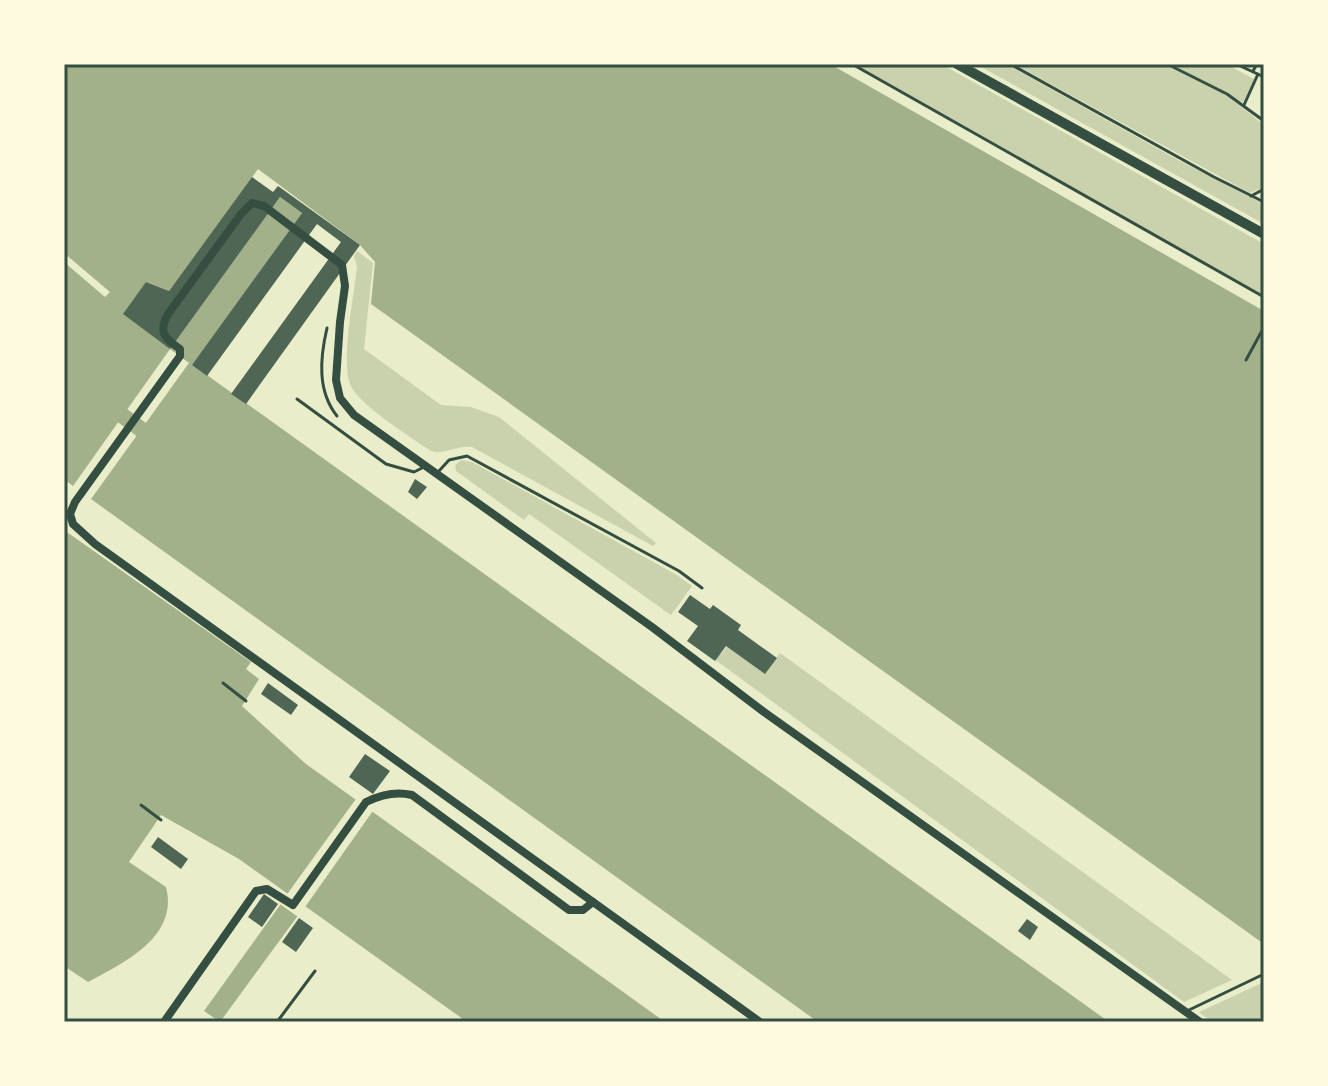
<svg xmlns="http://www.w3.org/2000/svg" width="1328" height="1086" viewBox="0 0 1328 1086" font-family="Bitter,serif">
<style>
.green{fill:#cad2ad}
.water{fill:#a3b18a}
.pier{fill:#e9edc9}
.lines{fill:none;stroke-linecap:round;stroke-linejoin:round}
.canal{stroke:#a3b18a;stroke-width:16}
.building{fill:#4f6655}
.path{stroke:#344e41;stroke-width:3}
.service{stroke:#344e41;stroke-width:3}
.tertiary{stroke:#344e41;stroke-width:8}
.secondary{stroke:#344e41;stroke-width:10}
.neatline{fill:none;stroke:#344e41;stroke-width:3}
</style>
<rect width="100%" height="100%" fill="#e9edc9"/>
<g class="green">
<polygon points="855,64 941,64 1264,244 1264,296"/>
<polygon points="976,64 1006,64 1178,160 1264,204 1264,224"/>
<polygon points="1014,64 1163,64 1225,94 1264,125 1264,187 1250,193"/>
<polygon points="1171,64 1226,64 1254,79 1244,101 1241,102"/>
<path d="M357 251 373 263 364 349 441 405 471 407 499 417 656 543 653 546 472 447C457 445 445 455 431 451 412 438 357 404 350 384 341 359 354 296 357 267L354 256Z"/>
<polygon points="461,460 472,462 677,575 692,586 671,615 529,514 524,520 456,471 455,465"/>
<polygon points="727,646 765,673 780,653 1232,980 1184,1002 710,656 714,650 721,654"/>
<polygon points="1264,982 1264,1013 1257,1022 1212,1022 1199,1012"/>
</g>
<g class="water">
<polygon points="64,64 830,64 1264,311 1264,944 371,304 375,262 360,245 258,169 169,291 146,282 170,348 280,197 302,213 193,365 1109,1022 818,1022 91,499 189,363 170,349 73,486 64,479 64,262 105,297 110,292 64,253"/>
<path d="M64 530 251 662 246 669 259 679 242 706 306 764 665 1022H467L305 906 220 1022 204 1011 288 894 239 859 161 815 129 862 166 887C179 937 123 963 88 982L64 966Z"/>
</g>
<polygon class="pier" points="358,796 375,808 298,917 280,904"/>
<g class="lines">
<polyline class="canal" points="108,405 157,441"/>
</g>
<g class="building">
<polygon points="252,177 273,192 278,186 360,245 246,404 231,394 341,242 317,224 207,376 192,365 302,213 280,197 170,349 123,314 146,282 169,291"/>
<polygon points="415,479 427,487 417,499 408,492"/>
<polygon points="690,595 710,609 713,605 741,625 738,630 777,658 765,674 726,646 715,661 687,641 698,626 678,612"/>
<polygon points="268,683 298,705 291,715 261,694"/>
<polygon points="365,754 390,771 373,794 349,777"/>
<polygon points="158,837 188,859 181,869 151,847"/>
<polygon points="264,894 278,904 262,927 248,917"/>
<polygon points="299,918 313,928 296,952 282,942"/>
<polygon points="1027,919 1038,927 1030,940 1018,931"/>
</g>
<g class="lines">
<g class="path">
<polyline points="852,64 1264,297"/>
<polyline points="1010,64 1214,177 1264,202"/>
<polyline points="1167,64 1227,94 1264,121"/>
<polyline points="1236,64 1264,77"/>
<polyline points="1253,71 1257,64"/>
<polyline points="1244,105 1258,74"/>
<polyline points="1251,196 1264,189"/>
<path d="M327 328C320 358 317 391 337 416"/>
<polyline points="1246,360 1264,327"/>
<polyline points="223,683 246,701"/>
<polyline points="141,805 161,820"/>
</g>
<g class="service">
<polyline points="297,399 386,464 414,472 422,468"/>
<polyline points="439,471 449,460 467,456 679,571 702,588"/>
<polyline points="1189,1010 1264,974"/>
<polyline points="277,1022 315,971"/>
</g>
<g class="tertiary">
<path d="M164 1022 256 891 267 889 293 905 366 802C380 795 396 791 412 795L569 910H583L593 902"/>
<path d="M760 1022 95 544 73 524 70 514 75 502 180 356V349C164 338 158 332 168 314L241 214 252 203 264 206 342 265 345 286 340 322 336 380 340 398 354 415 652 627 764 712 1200 1022"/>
</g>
<polyline class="secondary" points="957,64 1264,234"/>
</g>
<rect width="1328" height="1086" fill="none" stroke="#fefae0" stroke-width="132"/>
<rect x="66" y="66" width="1196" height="954" class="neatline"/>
</svg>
